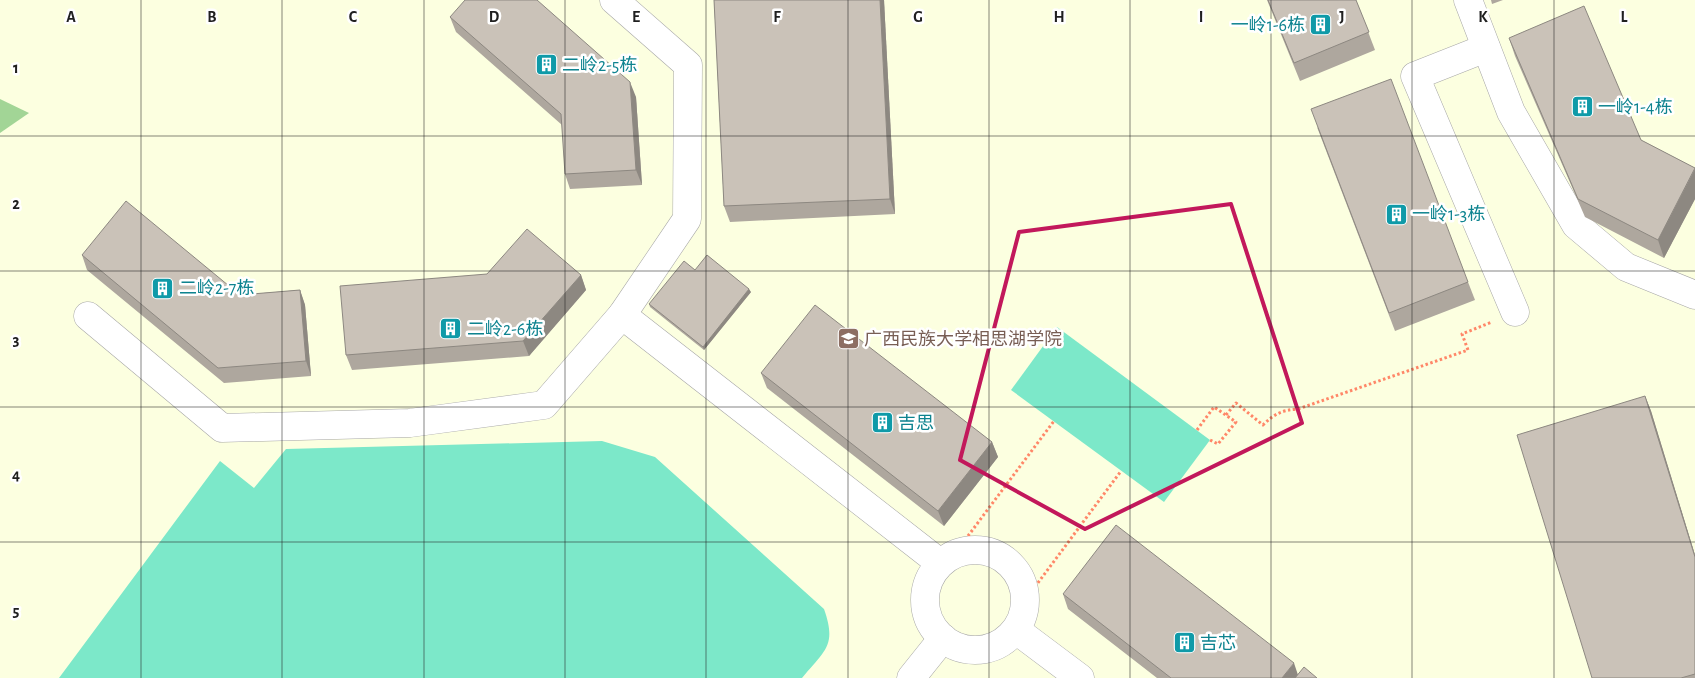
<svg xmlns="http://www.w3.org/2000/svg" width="1695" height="678" viewBox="0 0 1695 678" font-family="'Alegreya Sans','Noto Sans SC',sans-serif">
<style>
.education{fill:#fcffe0}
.forest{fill:#a2d596}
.pitch{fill:#7ce8c9}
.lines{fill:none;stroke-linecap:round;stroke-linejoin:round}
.minor-casing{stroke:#a7a7a7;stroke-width:29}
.path{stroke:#ff8768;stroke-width:3;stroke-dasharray:2.5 2.5;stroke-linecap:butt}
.minor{stroke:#fff;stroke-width:28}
.wall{fill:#aea79e}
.shaded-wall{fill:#8d8881}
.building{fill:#cac2b8;stroke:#8d8881}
.marked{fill:none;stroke:#c2185b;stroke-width:4;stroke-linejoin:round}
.grid{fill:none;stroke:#202020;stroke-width:1;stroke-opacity:0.55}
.labels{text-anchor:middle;stroke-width:5;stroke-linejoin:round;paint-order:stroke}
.culture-label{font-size:18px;fill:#0d838f;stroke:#fff;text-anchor:start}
.education-label{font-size:18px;fill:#785e54;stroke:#fff;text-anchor:start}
.grid-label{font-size:16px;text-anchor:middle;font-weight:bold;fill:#202020;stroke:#fff;stroke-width:5;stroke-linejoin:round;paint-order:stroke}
</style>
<rect width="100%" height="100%" fill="#f1eee5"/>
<rect class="education" x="0" y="0" width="1695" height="678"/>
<polygon class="forest" points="0,99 29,113 0,133"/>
<g class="pitch">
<polygon points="1057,327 1210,440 1164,502 1011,390"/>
<path d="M602 441 655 457 824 609C837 646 825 650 802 678H59L220 461 254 488 286 449Z"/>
</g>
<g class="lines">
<defs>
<g id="minor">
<polyline points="614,0 688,65 687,219 622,315"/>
<polyline points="1468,0 1511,112 1576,225 1626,267 1695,295"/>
<polyline points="1486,48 1415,76 1515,312"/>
<polyline points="88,316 222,428 410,423 544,405 622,315 940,563"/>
<circle cx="975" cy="600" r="50"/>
<polyline points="1016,630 1080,678"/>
<polyline points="911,678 943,638"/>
</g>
</defs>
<use href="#minor" class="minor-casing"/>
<g class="path">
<path d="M1226 415 1236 403 1263 425C1274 414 1282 410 1298 409L1468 350 1462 334 1492 322"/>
<polyline points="1197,430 1214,407 1236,422 1218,444 1210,440"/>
<polyline points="959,548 1054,421"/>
<polyline points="1026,599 1121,471"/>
</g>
<use href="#minor" class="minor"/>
</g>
<g class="wall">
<polygon points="714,0 884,0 895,214 730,222 724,206"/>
<polygon points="1267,0 1356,0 1375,50 1300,81"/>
<polygon points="1491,0 1503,0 1492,4"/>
<polygon points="450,17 636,97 642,185 570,189 565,174 562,125 456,32"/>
<polygon points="1509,38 1641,140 1695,168 1695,199 1664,258 1585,217 1515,56"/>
<polygon points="1317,127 1468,282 1475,300 1395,331"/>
<polygon points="82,255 240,295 300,290 305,305 311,376 224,383 87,270"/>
<polygon points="695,270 751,292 704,350 650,307 649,304"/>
<polygon points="581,275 586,290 529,356 352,370 346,355"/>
<polygon points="761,373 992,442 998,457 944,526 767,388"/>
<polygon points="1645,396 1651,411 1695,555 1695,678 1592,678"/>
<polygon points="1063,594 1298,675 1317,678 1157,678 1068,609"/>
</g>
<g class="shaded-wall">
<polygon points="880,0 884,0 895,214 890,199"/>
<polygon points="630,82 636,97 642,185 636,170"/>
<polygon points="1695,169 1695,199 1664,258 1658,240"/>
<polygon points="581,275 586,290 529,356 523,341"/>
<polygon points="749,289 751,292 704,350 703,347"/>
<polygon points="300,290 305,305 311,376 306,361"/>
<polygon points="1645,396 1651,411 1695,555 1695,557"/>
<polygon points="992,442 998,457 944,526 938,511"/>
<polygon points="1294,663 1299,678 1282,678"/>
</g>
<g class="building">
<polygon points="465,0 537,0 630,82 636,170 565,174 561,114 450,17"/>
<polygon points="714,0 880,0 890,199 724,206"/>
<polygon points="1268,0 1356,0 1369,32 1294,63"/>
<polygon points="1584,6 1641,140 1695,168 1658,240 1578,199 1509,38"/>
<polygon points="1391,79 1468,282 1389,313 1311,109"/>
<polygon points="126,201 240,295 300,290 306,361 218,368 82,255"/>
<polygon points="527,229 581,275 523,341 346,355 340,286 487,274"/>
<polygon points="707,255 749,289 703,347 649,304 684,261 695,270"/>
<polygon points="815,305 992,442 938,511 761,373"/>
<polygon points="1645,396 1695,557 1695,674 1681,678 1592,678 1517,435"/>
<polygon points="1116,525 1294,663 1282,678 1171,678 1063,594"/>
<polygon points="1304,667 1317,678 1295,678"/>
</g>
<path class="marked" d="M1231 204 1302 423 1085 529 960 460 1019 232Z"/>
<path class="grid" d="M141 0V678M282 0V678M424 0V678M565 0V678M706 0V678M848 0V678M989 0V678M1130 0V678M1271 0V678M1412 0V678M1554 0V678M0 136H1695M0 271H1695M0 407H1695M0 542H1695"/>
<defs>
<symbol id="building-square" viewBox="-11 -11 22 22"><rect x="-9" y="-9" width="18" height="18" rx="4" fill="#0f9aa8" stroke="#fff"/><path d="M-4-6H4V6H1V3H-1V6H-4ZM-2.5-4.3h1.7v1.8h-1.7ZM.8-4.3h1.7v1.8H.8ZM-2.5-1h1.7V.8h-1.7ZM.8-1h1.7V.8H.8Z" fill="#fff"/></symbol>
<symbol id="university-square" viewBox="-11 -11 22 22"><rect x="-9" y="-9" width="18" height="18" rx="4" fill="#8d6e63" stroke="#fff"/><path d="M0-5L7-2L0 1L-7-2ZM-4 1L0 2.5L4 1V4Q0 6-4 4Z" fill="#fff"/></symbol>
</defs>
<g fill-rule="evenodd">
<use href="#building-square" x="1308" y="12" width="25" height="25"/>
<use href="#building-square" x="534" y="52" width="25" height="25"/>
<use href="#building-square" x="1570" y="94" width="25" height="25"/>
<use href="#building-square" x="1384" y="202" width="25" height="25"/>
<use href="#building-square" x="150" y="276" width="25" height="25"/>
<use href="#building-square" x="438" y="316" width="25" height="25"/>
<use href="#university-square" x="836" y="326" width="25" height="25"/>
<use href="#building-square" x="870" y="410" width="25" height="25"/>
<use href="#building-square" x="1172" y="630" width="25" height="25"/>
</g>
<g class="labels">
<g class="culture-label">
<text x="1305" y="31" text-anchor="end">一岭1-6栋</text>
<text x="562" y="71">二岭2-5栋</text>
<text x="1598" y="113">一岭1-4栋</text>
<text x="1412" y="220">一岭1-3栋</text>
<text x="179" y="294">二岭2-7栋</text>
<text x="467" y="335">二岭2-6栋</text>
<text x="898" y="429">吉思</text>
<text x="1200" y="649">吉芯</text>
</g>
<g class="education-label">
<text x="864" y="345">广西民族大学相思湖学院</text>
</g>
</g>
<g class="grid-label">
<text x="71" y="22">A</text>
<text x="212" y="22">B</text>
<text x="353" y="22">C</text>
<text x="494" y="22">D</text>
<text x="636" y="22">E</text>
<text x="777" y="22">F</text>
<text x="918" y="22">G</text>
<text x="1059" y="22">H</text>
<text x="1201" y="22">I</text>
<text x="1342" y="22">J</text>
<text x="1483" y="22">K</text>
<text x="1624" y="22">L</text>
<text x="16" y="73">1</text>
<text x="16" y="209">2</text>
<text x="16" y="345">3</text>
<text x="16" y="480">4</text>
<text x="16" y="616">5</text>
</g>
</svg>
